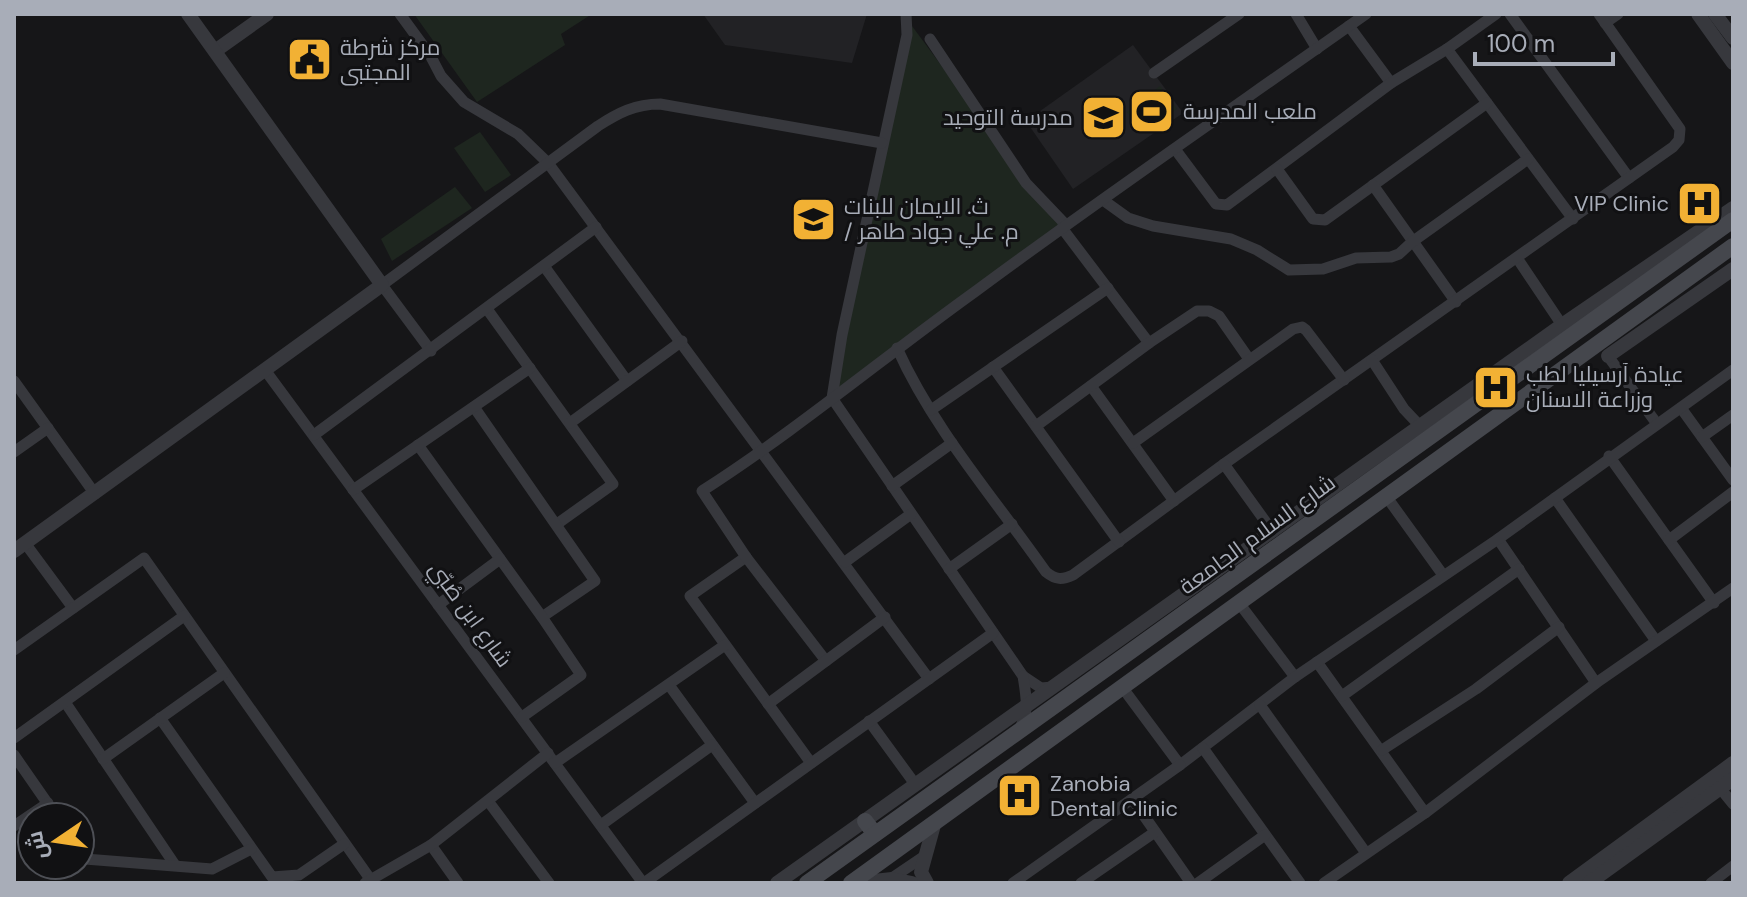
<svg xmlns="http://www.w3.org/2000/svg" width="1747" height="897" viewBox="0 0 1747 897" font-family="'DM Sans',Cairo,sans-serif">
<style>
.built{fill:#222225}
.green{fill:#1e261f}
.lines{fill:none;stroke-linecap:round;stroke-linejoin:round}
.minor{stroke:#37383d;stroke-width:11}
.tertiary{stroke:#37383d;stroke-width:14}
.secondary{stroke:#45474d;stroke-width:16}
.labels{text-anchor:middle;stroke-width:6;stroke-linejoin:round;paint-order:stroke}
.poi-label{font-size:22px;fill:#a8adb8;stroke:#111113;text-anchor:start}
.street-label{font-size:22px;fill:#a8adb8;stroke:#111113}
</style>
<rect width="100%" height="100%" fill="#161618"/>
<g class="built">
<polygon points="703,14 867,14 852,63 725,45"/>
<polygon points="1133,45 1183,113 1073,189 1026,121"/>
</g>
<g class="green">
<polygon points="414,14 592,14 561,34 565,45 477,102"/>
<polygon points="912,26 1062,228 832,398 907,35"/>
<polygon points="1160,86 1177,109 1142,133 1127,112"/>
<polygon points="480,132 511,175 485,192 454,148"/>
<polygon points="455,187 472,208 392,261 381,239"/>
</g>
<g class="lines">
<g class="minor">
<polyline points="400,14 430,55 441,76 464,102 518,134 548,163 929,679"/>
<polyline points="906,14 907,35 842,335 832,398 1023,676 1041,688 1053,687"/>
<polyline points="1296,14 1317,49"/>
<polyline points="1510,14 1629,178"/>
<polyline points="1605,23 1618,14"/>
<polyline points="1349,26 1391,83"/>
<polyline points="930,39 1026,183 1066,225"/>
<polyline points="1447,49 1573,219"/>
<polyline points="1154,73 1239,14"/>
<polyline points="1175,149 1216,204 1227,205 1391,83 1447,49 1496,14"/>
<polyline points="1277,169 1313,219 1325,220 1487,103"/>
<polyline points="1373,185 1456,302"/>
<polyline points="1103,200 1128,218 1153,226 1231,239 1257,250 1289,270 1323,269 1356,258 1391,257 1399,254 1412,242 1528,159"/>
<polyline points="1062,228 1149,343"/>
<polyline points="1517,258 1562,325"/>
<polyline points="544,266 627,381"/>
<polyline points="487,309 613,484 557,524"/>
<path d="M897 348C934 430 995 499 1046 572 1056 580 1062 580 1073 575L1224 464 1673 147 1679 140 1680 129 1599 14"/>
<path d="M431 351 382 285 598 126C618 113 635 104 660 104L882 143"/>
<polyline points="1608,356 1657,424"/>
<polyline points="1372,360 1404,409 1420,426"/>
<polyline points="993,367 1119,542"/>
<polyline points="265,370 643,883"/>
<polyline points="14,381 95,494"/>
<polyline points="1091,386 1174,501"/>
<polyline points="474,407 595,581 542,617"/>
<polyline points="1681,408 1733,480"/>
<polyline points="931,410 1108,288"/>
<polyline points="570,423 682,341"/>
<polyline points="1036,426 1149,343 1197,311 1209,311 1219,316 1249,359"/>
<polyline points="314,435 596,227"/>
<polyline points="1702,437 1733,415"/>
<polyline points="1133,443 1293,329 1302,327 1306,330 1344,380"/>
<polyline points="418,445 542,617 581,675 522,717"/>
<polyline points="14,452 48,428"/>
<polyline points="1609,456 1714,603"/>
<polyline points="1224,464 1273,532"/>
<polyline points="892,486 952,443"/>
<polyline points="353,490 530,368"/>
<polyline points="1386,496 1443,575"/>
<polyline points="1555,498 1656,641"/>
<polyline points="1498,539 1596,683"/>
<polyline points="1669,540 1733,492"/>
<polyline points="25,543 73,608"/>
<polyline points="746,557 690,596 811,763"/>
<polyline points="845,562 911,514"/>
<polyline points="949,569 1012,524"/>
<polyline points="1239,603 1295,677"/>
<polyline points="438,605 500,559"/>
<polyline points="14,650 144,558 373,883"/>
<path d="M826 661 746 557 702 491C797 430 884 357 976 291 1104 196 1236 106 1366 14"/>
<polyline points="1317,662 1425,813"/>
<polyline points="669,685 755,803"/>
<polyline points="1122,687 1180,765 1295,677 1498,539 1733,370"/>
<polyline points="1342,696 1519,569"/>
<polyline points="65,702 175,865"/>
<polyline points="768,704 885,617"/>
<polyline points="1260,705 1366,853"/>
<polyline points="160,718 272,877 299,875 344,844"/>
<polyline points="869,721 915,784"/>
<path d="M1019 729C1030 712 1026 695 1023 676"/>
<polyline points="14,738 184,616"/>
<polyline points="1203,748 1300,883"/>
<polyline points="1382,750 1476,689 1559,627"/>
<polyline points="14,755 57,817"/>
<polyline points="103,759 224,673"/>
<polyline points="555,763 725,645"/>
<polyline points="1720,788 1733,804"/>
<polyline points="1133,800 1191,883"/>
<polyline points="488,801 549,883"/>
<polyline points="601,825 712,745"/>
<polyline points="14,826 48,803"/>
<polyline points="431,845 458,883"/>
<polyline points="80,851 85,859 212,869 251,849"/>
<polyline points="889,880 923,857"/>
<polyline points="365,883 431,845 548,753"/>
<polyline points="644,883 993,633"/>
<polyline points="1013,883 1180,765"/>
<polyline points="1081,883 1155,832"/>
<polyline points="1198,883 1265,835"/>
<polyline points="1324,883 1425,813 1596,683 1733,588"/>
<polyline points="1711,883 1733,866"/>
</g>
<g class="tertiary">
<polyline points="1698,14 1733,63"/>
<polyline points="1715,14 1733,38"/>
<polyline points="215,51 267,14"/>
<polyline points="1608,356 1733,269"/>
<polyline points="14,551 382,285 188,14"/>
<polyline points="777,883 1562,325 1733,208"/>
<polyline points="856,883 892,879 912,883"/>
<polyline points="927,883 921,872 934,825"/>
<polyline points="1569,883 1733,763"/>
<polyline points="1589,883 1733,779"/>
</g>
<g class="secondary">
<polyline points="865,821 875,834"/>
<polyline points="807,883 1733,220"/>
<polyline points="851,883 1733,246"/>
</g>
</g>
<defs>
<symbol id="civic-square" viewBox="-11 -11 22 22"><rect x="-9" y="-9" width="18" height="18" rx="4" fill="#f2b134" stroke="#111113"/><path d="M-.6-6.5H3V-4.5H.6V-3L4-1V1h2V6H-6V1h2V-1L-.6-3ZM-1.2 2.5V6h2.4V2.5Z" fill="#111"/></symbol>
<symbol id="stadium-square" viewBox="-11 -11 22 22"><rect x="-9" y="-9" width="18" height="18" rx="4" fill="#f2b134" stroke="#111113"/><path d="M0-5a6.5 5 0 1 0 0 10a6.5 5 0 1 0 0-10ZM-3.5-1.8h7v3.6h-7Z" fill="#111"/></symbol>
<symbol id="school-square" viewBox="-11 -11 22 22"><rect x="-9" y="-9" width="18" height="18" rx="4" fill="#f2b134" stroke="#111113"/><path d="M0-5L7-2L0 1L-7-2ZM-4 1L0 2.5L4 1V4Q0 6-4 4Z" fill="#111"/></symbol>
<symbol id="hospital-square" viewBox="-11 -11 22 22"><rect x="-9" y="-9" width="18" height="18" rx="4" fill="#f2b134" stroke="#111113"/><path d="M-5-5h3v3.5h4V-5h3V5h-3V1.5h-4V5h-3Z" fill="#111"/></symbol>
</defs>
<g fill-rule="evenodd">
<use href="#civic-square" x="284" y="34" width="51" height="51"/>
<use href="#stadium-square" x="1126" y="86" width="51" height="51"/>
<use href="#school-square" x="1078" y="92" width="51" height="51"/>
<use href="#hospital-square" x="1674" y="178" width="51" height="51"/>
<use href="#school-square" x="788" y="194" width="51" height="51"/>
<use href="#hospital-square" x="1470" y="362" width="51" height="51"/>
<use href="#hospital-square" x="994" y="770" width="51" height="51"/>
</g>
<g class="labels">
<g class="poi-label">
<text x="340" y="55">مركز شرطة<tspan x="340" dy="25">المجتبى</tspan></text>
<text x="1183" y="119">ملعب المدرسة</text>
<text x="1073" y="125" text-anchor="end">مدرسة التوحيد</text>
<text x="1669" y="211" text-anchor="end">VIP Clinic</text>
<text x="844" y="214">ث. الايمان للبنات<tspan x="844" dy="25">/ م. علي جواد طاهر</tspan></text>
<text x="1526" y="382">عيادة آرسيليا لطب<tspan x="1526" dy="25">وزراعة الاسنان</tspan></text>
<text x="1050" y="791">Zanobia<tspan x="1050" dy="25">Dental Clinic</tspan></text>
</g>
<g class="street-label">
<text transform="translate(1257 534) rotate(-36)" y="8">شارع السلام الجامعة</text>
<text transform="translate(471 614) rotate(54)" y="8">شارع ابن صُبّي</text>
</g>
</g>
<rect width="1747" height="897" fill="none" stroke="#a8adb8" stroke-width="32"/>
<g transform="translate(56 841) rotate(257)"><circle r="38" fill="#111113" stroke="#4d4f55" stroke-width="2"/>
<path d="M0-6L14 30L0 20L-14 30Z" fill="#f2b134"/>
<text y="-12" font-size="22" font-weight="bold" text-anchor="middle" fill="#a8adb8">ش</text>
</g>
<path d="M1475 52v12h138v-12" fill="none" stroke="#a8adb8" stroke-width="4"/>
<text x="1487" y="52" font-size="24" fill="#a8adb8" stroke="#111113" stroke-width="6" paint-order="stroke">100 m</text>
</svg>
